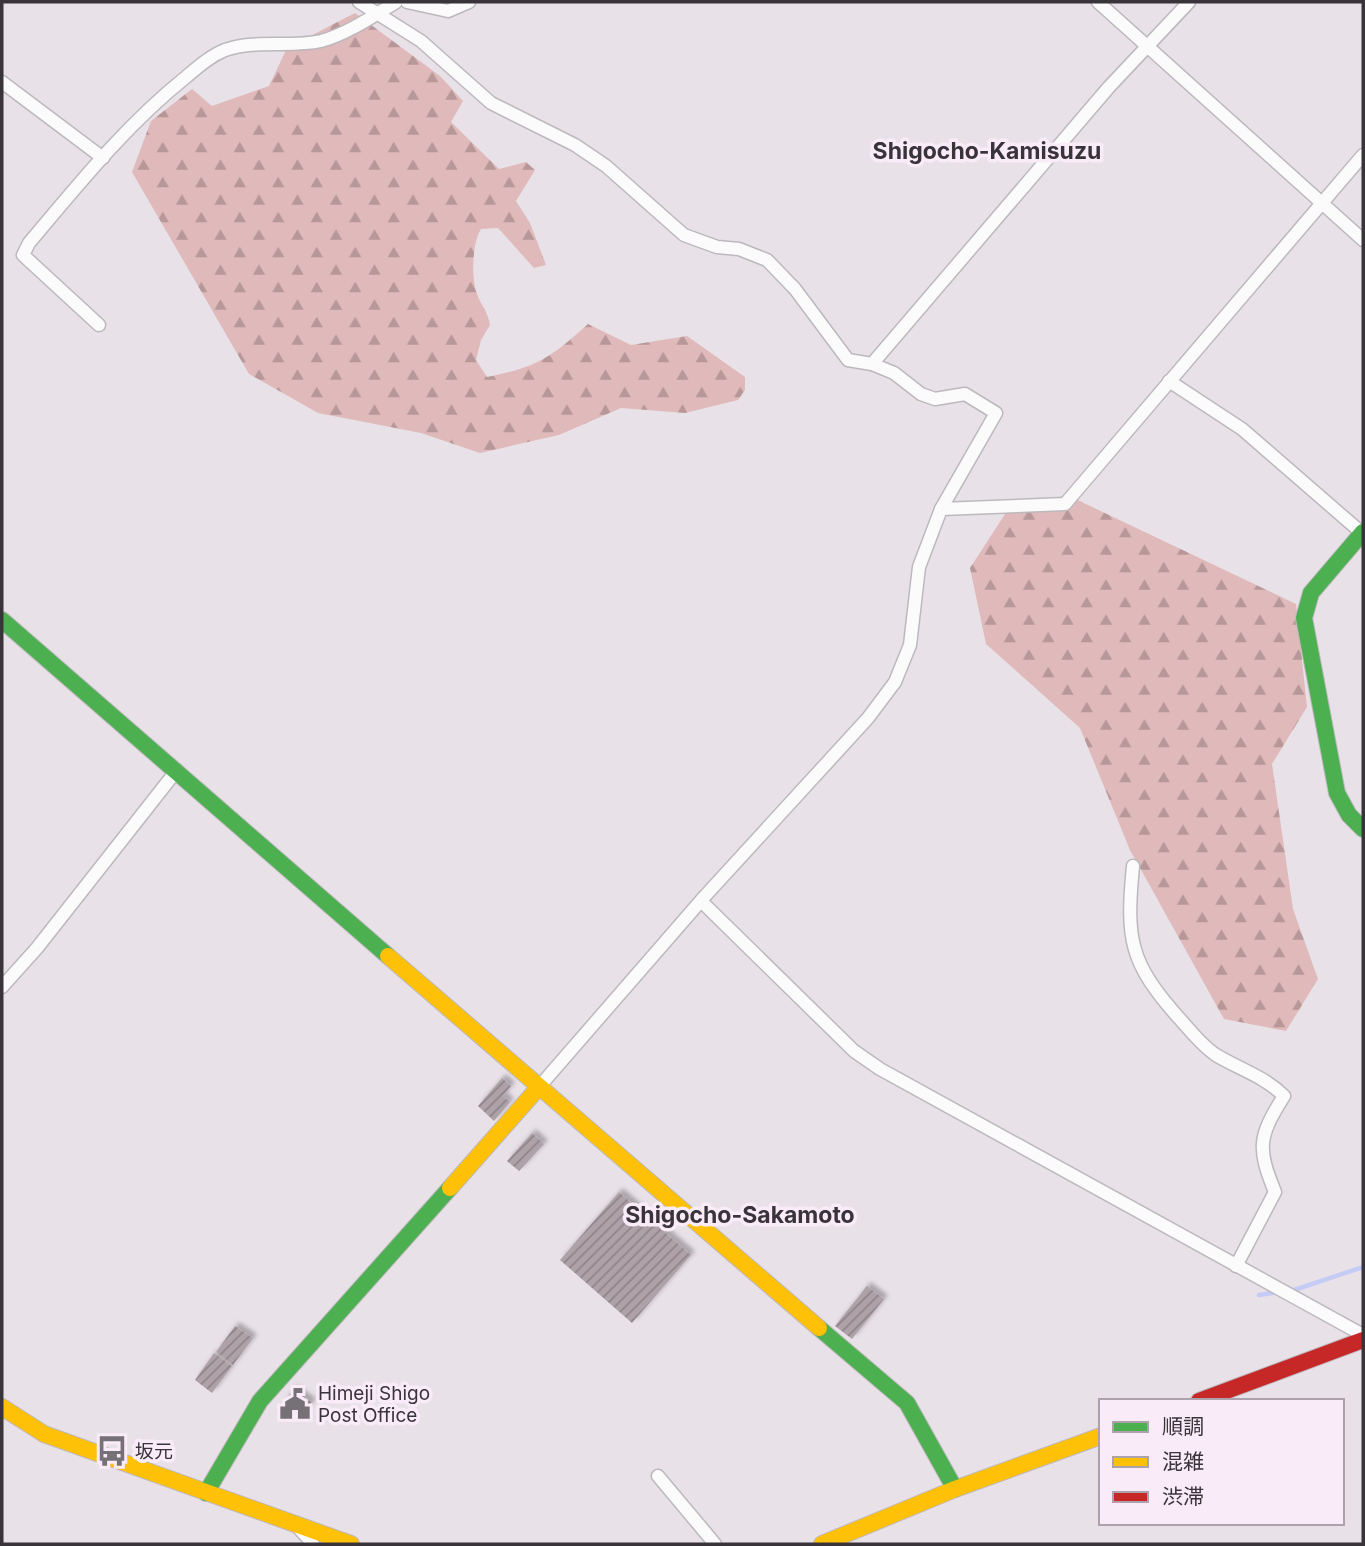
<svg xmlns="http://www.w3.org/2000/svg" width="1365" height="1546" viewBox="0 0 1365 1546" font-family="Inter,'Noto Sans JP',sans-serif">
<style>
.forest{fill:url(#forest-firs)}
.lines{fill:none;stroke-linecap:round;stroke-linejoin:round}
.stream{stroke:#c4ccf5;stroke-width:4.5}
.building{fill:url(#building-hatch);filter:url(#shadow)}
.street-casing{stroke:#bdb8bd;stroke-width:15}
.fast-casing{stroke:#bdb8bd;stroke-width:18}
.slow-casing{stroke:#bdb8bd;stroke-width:18}
.jam-casing{stroke:#bdb8bd;stroke-width:18}
.street{stroke:#fcfbfc;stroke-width:12}
.fast{stroke:#4caf50;stroke-width:16}
.slow{stroke:#ffc107;stroke-width:16}
.jam{stroke:#c62828;stroke-width:16}
.labels{text-anchor:middle;stroke-width:7;stroke-linejoin:round;paint-order:stroke}
.poi-label{font-size:19px;fill:#393439;stroke:#faebf8;text-anchor:start}
.quarter-label{font-size:23px;font-weight:bold;fill:#393439;stroke:#faebf8}
</style>
<defs>
<pattern id="forest-firs" width="22" height="20" patternUnits="userSpaceOnUse" patternTransform="scale(1.75)"><rect width="22" height="20" fill="#e0b9ba"/><path d="M5 1l3.5 6h-7zM16 11l3.5 6h-7z" fill="#b79798"/></pattern>
<pattern id="building-hatch" width="6" height="6" patternUnits="userSpaceOnUse" patternTransform="scale(1.75)"><rect width="6" height="6" fill="#aea1a8"/><path d="M-1 1l2-2M0 6l6-6M5 7l2-2" fill="none" stroke="#8f848a"/></pattern>
<filter id="shadow"><feDropShadow dx="4" dy="-4" stdDeviation="2" flood-color="#0004"/></filter>
</defs>
<rect width="100%" height="100%" fill="#e8e2e8"/>
<g class="forest">
<path d="M355 13 440 76 463 101 451 122 499 169 526 162 535 170 516 201 530 223 546 265 534 268 498 228 481 229C472 243 471 278 477 294 481 305 488 312 490 325L481 340 476 360 487 377C538 367 550 358 588 324L631 345 687 336 745 377V390L738 400 685 413 621 408 559 435 480 453 421 433 318 413 249 374 132 172 151 121 192 89 212 106 269 86 287 48Z"/>
<polygon points="1067,495 1296,604 1307,707 1272,764 1293,909 1318,979 1286,1031 1224,1019 1130,850 1080,728 986,644 970,568 1007,511"/>
</g>
<g class="lines">
<g class="stream">
<polyline points="1291,1291 1363,1267"/>
<polyline points="1259,1295 1279,1292"/>
</g>
</g>
<g class="building">
<polygon points="502,1078 511,1086 503,1096 510,1102 494,1121 478,1106"/>
<polygon points="532,1133 544,1144 519,1171 507,1161"/>
<polygon points="619,1192 691,1255 632,1323 560,1260"/>
<polygon points="867,1286 884,1299 852,1339 835,1326"/>
<polygon points="235,1326 253,1338 233,1365 216,1352"/>
<polygon points="214,1353 232,1366 212,1393 195,1380"/>
<polygon points="293,1389 312,1402 301,1419 282,1406"/>
</g>
<g class="lines">
<defs>
<g id="street">
<polyline points="359,2 421,41 491,103 575,145 606,166 684,235 717,247 739,249 767,260 795,289 848,360 872,364 894,373 921,394 935,399 965,394 996,413 941,509 919,567 910,645 895,682 868,718 705,896 539,1087"/>
<polyline points="407,2 448,11 469,2"/>
<polyline points="1098,2 1363,240"/>
<polyline points="2,82 103,158"/>
<path d="M99 325 23 255 29 243C78 185 126 125 186 77 198 67 210 56 225 50 256 39 290 48 321 41 347 34 373 16 396 2"/>
<polyline points="872,364 1109,87 1189,2"/>
<polyline points="1169,381 1242,429 1363,534"/>
<polyline points="941,509 1065,504 1363,155"/>
<path d="M1133 866C1126 938 1129 962 1178 1017 1190 1030 1201 1045 1216 1055 1239 1069 1264 1076 1284 1096 1258 1137 1257 1148 1275 1192L1236 1266"/>
<polyline points="702,902 854,1051 880,1069 1363,1335"/>
<polyline points="2,987 37,948 177,770"/>
<polyline points="658,1476 715,1544"/>
<polyline points="296,1525 313,1544"/>
</g>
<g id="fast">
<polyline points="1363,532 1311,593 1304,618 1337,793 1349,815 1363,829"/>
<polyline points="2,620 388,956"/>
<polyline points="819,1328 907,1403 955,1489"/>
<polyline points="206,1493 260,1401 450,1188"/>
</g>
<g id="slow">
<polyline points="388,956 819,1328"/>
<polyline points="450,1188 539,1087"/>
<polyline points="2,1407 44,1434 351,1544"/>
<polyline points="822,1544 955,1489 1101,1436"/>
</g>
<polyline id="jam" points="1199,1401 1363,1340"/>
</defs>
<use href="#street" class="street-casing"/>
<use href="#fast" class="fast-casing"/>
<use href="#slow" class="slow-casing"/>
<use href="#jam" class="jam-casing"/>
<use href="#street" class="street"/>
<use href="#fast" class="fast"/>
<use href="#slow" class="slow"/>
<use href="#jam" class="jam"/>
</g>
<defs>
<symbol id="civic-bare" viewBox="-9 -9 18 18"><path d="M-.6-6.5H3V-4.5H.6V-3L4-1V1h2V6H-6V1h2V-1L-.6-3ZM-1.2 2.5V6h2.4V2.5Z" fill="#767176" stroke="#faebf8" stroke-width="2.5" paint-order="stroke"/></symbol>
<symbol id="bus-bare" viewBox="-9 -9 18 18"><path d="M-5-6H5V4H4V6H2V4H-2V6H-4V4H-5ZM-3.5-4V0h7V-4ZM-3.5 1.2v1.5H-2V1.2ZM2 1.2v1.5H3.5V1.2Z" fill="#767176" stroke="#faebf8" stroke-width="2.5" paint-order="stroke"/></symbol>
</defs>
<g fill-rule="evenodd">
<use href="#civic-bare" x="273" y="1382" width="44" height="44"/>
<use href="#bus-bare" x="90" y="1429" width="44" height="44"/>
</g>
<g class="labels">
<g class="poi-label">
<text x="318" y="1400">Himeji Shigo<tspan x="318" dy="22">Post Office</tspan></text>
<text x="135" y="1458">坂元</text>
</g>
<g class="quarter-label">
<text x="987" y="159">Shigocho-Kamisuzu</text>
<text x="740" y="1223">Shigocho-Sakamoto</text>
</g>
</g>
<rect width="1365" height="1546" fill="none" stroke="#393439" stroke-width="7"/>
<rect x="1099" y="1399" width="245" height="126" fill="#faebf8" stroke="#ada2ac" stroke-width="2"/>
<rect x="1113" y="1422" width="35" height="10" fill="#4caf50" stroke="#ada2ac" stroke-width="2"/>
<text x="1162" y="1434" font-size="21" fill="#393439">順調</text>
<rect x="1113" y="1457" width="35" height="10" fill="#ffc107" stroke="#ada2ac" stroke-width="2"/>
<text x="1162" y="1469" font-size="21" fill="#393439">混雑</text>
<rect x="1113" y="1492" width="35" height="10" fill="#c62828" stroke="#ada2ac" stroke-width="2"/>
<text x="1162" y="1504" font-size="21" fill="#393439">渋滞</text>
</svg>
